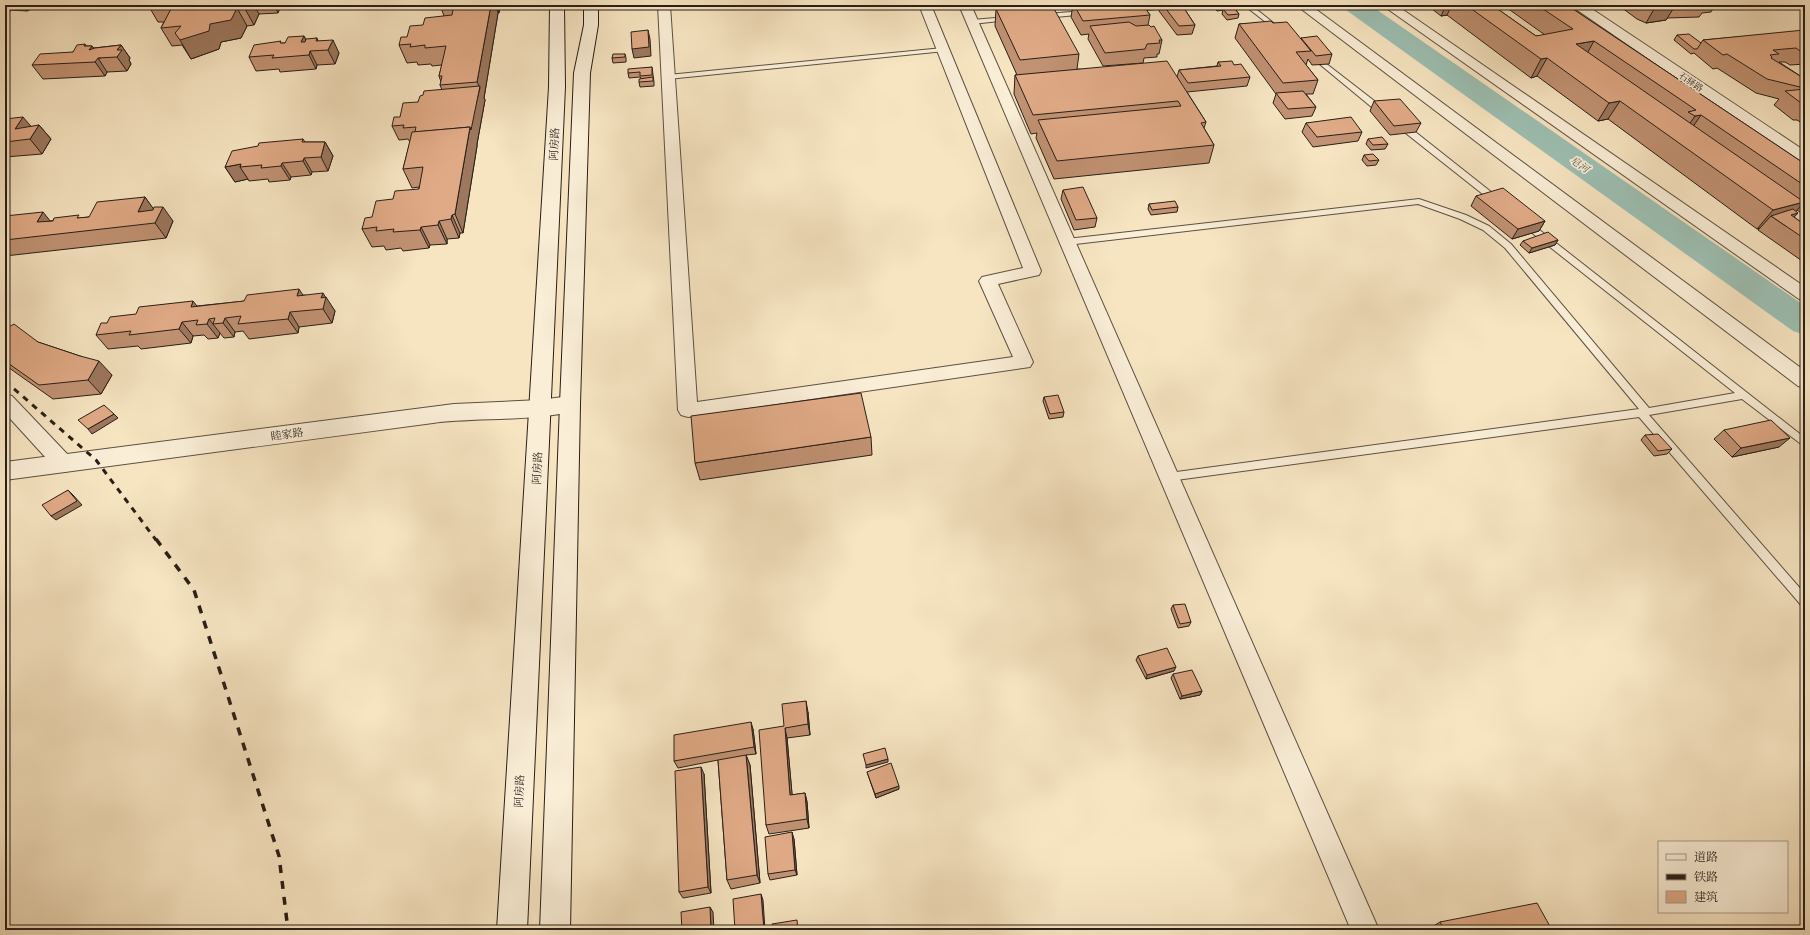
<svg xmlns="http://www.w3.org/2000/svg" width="1810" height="935" viewBox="0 0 1810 935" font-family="'Libre Caslon Text','Noto Serif SC',serif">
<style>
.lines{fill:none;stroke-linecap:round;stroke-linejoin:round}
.river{fill:#9dbfb2;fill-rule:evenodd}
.service-casing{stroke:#5c5042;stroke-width:2}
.minor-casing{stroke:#5c5042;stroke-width:2}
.tertiary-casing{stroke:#5c5042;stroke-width:2}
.secondary-casing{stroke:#291e18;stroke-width:2}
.service{fill:#faeed7;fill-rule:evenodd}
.minor{fill:#faeed7;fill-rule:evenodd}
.tertiary{fill:#faeed7;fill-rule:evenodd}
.secondary{fill:#faeed7;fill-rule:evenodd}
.rail-far1{stroke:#291e18;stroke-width:3;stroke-dasharray:6 6;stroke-linecap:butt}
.rail{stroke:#291e18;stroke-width:3.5;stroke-dasharray:8 8;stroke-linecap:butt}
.wall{fill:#c19273;stroke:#291e18}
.shaded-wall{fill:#9d775e;stroke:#291e18}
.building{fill:#e0aa86;stroke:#291e18}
.labels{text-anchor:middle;stroke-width:3.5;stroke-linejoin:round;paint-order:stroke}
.far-street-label{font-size:9px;fill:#291e18;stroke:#faeed7}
.far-water-label{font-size:10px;font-style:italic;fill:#52564e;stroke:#faeed7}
.street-label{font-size:11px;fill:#291e18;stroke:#faeed7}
</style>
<rect width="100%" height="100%" fill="#f7e5c2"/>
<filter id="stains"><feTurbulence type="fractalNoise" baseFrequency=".005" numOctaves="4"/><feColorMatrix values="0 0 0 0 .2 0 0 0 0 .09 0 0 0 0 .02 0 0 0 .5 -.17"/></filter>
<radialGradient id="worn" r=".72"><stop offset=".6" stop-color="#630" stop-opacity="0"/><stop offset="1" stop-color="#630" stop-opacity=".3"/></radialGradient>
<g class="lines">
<polygon class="river" points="1342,5 1370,5 1805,306 1805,335 1793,331 1346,10"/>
<defs>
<g id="service">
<polygon points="1159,5 1186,5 1183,7 1133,11 1130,9 1133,7"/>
<polygon points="1244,5 1251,5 1281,29 1276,30"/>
<polygon points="1085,11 1088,13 1087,14 1045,18 1042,16 1045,14"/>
<polygon points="1007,17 1009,18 1009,20 972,24 969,22 972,20"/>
<polygon points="943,48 945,49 945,51 668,79 665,77 668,75"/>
<polygon points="1311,55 1315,55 1386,110 1386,114 1380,114 1311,57"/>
<polygon points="1398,123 1404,123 1500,199 1500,203 1494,203 1398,127"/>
<polygon points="1419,199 1466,215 1489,226 1511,244 1649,408 1735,393 1522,225 1522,221 1528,221 1805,438 1805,447 1742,399 1649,415 1805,594 1805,607 1801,605 1639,417 1169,481 1165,480 1164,477 1165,474 1169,473 1639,409 1505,248 1483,230 1460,219 1418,204 1067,245 1063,242 1067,239"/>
</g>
<g id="minor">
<polygon points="658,5 670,5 697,402 1013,357 979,281 982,277 1023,268 919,5 931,5 1041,271 1039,275 998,284 1033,362 1030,367 688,417 681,415 678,410"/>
<polygon points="959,5 971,5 1379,930 1351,930"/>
<polygon points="1296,5 1310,5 1805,371 1805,388 1798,386"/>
<polygon points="1382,5 1396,5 1805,287 1805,301 1799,299"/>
<polygon points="5,394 12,396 71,458 74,464 71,470 64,472 57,470 5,413"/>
</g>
<g id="tertiary">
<polygon points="1570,5 1586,5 1805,151 1805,163 1799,162"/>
<path d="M570 396 577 398 580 404 577 410C536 422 478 417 433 423 291 442 148 461 5 480V462L454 404 540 400Z"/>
</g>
<g id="secondary">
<polygon points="550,5 564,5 565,87 527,930 497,930 549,87"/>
<polygon points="584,5 598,5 598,25 590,73 580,404 570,930 540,930 560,404 574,73 584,25"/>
</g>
</defs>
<use href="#service" class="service-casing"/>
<use href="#minor" class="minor-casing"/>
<use href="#tertiary" class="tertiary-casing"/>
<use href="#secondary" class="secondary-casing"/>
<use href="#service" class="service"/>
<use href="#minor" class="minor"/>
<use href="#tertiary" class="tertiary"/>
<use href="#secondary" class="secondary"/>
<polyline class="rail-far1" points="5,381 96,460 156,540"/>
<polyline class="rail" points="156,539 194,590 279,856 288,930"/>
</g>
<g class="wall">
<polygon points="5,5 45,5 43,7 33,8 27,11 11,10"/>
<polygon points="148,5 281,5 278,13 259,14 254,25 247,26 241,38 221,42 219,49 191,59 182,45 172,46 161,28 164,22 158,22"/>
<polygon points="440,5 500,5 499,13 498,13 484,98 485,100 477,144 477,146 463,233 460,233 459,238 447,239 447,244 430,245 429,248 403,251 401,248 386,250 384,246 372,247 362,229 372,217 393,199 419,189 419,187 412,188 403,169 410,142 408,139 399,140 392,126 400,117 418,102 423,95 442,90 440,85 441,82 439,76 442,65 432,66 431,64 418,65 417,62 407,63 399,45 407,37 444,16"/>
<polygon points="1073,5 1143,5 1150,15 1148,25 1162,40 1159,54 1157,54 1157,57 1144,58 1143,63 1103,66 1088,39 1089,34 1081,35 1071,17"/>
<polygon points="1160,5 1182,5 1195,25 1192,34 1177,35 1159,11"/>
<polygon points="1213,5 1230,5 1229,8 1234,8 1232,5 1241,5 1240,9 1235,9 1239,14 1238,18 1227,20 1222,14 1223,10 1217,11"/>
<polygon points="1243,5 1251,5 1251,7 1245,7"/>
<polygon points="1256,5 1264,5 1256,6"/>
<polygon points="1427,5 1492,5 1536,36 1545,35 1503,5 1567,5 1805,164 1805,216 1797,210 1796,211 1794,217 1805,225 1805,263 1758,230 1760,228 1757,229 1608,119 1598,121 1537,76 1531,78 1447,15 1441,16"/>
<polygon points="1618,5 1715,5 1711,12 1702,13 1699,17 1667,18 1666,20 1646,23 1637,19"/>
<polygon points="996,9 1079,54 1077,69 1177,77 1179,70 1217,66 1218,62 1234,65 1250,77 1247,86 1187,92 1206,122 1204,128 1214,145 1209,163 1054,179 1036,138 1037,133 1031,134 1014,94 1015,75 1017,75 995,26"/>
<polygon points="1273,23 1301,39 1301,38 1332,54 1329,64 1312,65 1308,59 1306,65 1318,80 1313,94 1306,94 1316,107 1312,116 1285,119 1273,103 1276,94 1235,38 1239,24"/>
<polygon points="1805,31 1805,64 1790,65 1785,62 1779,62 1805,79 1805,125 1797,120 1793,120 1774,105 1779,99 1756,93 1717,68 1713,69 1694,53 1691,54 1674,40 1677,35 1701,43 1703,40"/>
<polygon points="304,36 306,40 317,38 318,41 339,53 335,64 317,65 316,69 280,72 279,69 256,71 249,57 282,43 285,43"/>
<polygon points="121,45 130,58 129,60 131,64 127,71 107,72 105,76 43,79 32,65 73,52 86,46 92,46 94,48"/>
<polygon points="625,54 626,58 626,62 613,63 612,58"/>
<polygon points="652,67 654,82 654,86 640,87 639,82 641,78 640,77 629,78 628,73"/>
<polygon points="1374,101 1421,123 1416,132 1390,135 1370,111"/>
<polygon points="5,119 31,127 39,125 51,139 42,154 5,157"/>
<polygon points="1306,123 1362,132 1358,141 1313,147 1302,132"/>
<polygon points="303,139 305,142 325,142 333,156 328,171 312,172 311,175 291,177 290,180 269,182 268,179 249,181 248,179 235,182 225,167"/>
<polygon points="1368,139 1388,144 1385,149 1371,150 1366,144"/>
<polygon points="1364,155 1379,160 1376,165 1367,166 1362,160"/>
<polygon points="1063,190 1097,218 1095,227 1074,230 1061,199"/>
<polygon points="1476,196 1545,221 1539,231 1512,239 1471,206"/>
<polygon points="145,197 153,209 173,221 166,238 5,256 5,216 50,221 89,217"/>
<polygon points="1149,204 1178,207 1177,212 1151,215 1148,209"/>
<polygon points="1558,240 1555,245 1529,253 1520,245 1523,241"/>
<polygon points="303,295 325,297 335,311 332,323 299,327 298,333 249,339 243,331 235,332 234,337 224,338 220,333 218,338 208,339 204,335 193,336 191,343 141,349 138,346 108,349 96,335 107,323 197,306"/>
<polygon points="5,329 38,342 80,356 112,375 101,394 53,399 5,365"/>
<polygon points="1044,397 1064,412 1063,417 1049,419 1043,401"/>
<polygon points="1724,430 1779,447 1732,457 1714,439"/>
<polygon points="1645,435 1672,449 1667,454 1654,456 1641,440"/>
<polygon points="871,437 872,455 700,480 695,463"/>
<polygon points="1173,605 1191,622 1189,626 1178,628 1171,609"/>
<polygon points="1138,656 1174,671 1146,679 1136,660"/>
<polygon points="1173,674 1202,691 1200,695 1180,699 1171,678"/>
<polygon points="808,712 810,735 787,738 792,795 805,793 807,802 809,828 769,834 766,825 784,726"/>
<polygon points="753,729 756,754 746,755 750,765 760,883 731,889 727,880 718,760 678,768 674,761"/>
<polygon points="867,772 899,789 876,798 868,775"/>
<polygon points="704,774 711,893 683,898 679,892"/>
<polygon points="794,839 797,875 770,880 768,874"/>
<polygon points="1440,922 1552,930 1427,930"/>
</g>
<g class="shaded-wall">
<polygon points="5,5 7,5 11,10 5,18"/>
<polygon points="22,5 31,5 33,8 27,11"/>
<polygon points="245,5 254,5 259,14 254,25 244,7"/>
<polygon points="274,5 281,5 278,13"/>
<polygon points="491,5 496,5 498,13 484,98 485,100 477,144 477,146 463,233 455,214 470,127 480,88 477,82"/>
<polygon points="496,5 500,5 499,13"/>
<polygon points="1446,5 1452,5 1447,15 1441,16"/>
<polygon points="1675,6 1666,20 1646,23 1654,9"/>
<polygon points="237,8 247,26 241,38 221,42 219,49 191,59 180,40"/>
<polygon points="648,30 650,39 651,56 634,58 632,49"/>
<polygon points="304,36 310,50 301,42"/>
<polygon points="333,40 339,53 335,64 328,50"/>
<polygon points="1594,41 1584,59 1576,44"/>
<polygon points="85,44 89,50 92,46 101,58 98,58 107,72 105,76 84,46"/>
<polygon points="121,45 130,58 129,60 131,64 127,71 117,57 117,50"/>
<polygon points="310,51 317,65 316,69 309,55"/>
<polygon points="1547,58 1537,76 1531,78 1541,59"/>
<polygon points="1620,101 1608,119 1598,121 1609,103"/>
<polygon points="1701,115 1688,134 1682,135 1695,116"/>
<polygon points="23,117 35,131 15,129"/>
<polygon points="39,125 51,139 42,154 30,139"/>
<polygon points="325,142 333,156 328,171 321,157"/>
<polygon points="304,158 312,172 311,175 303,161"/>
<polygon points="282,163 291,177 290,180 281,166"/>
<polygon points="241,164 240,167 248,179 235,182 225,167"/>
<polygon points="145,197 155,211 138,212"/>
<polygon points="1804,202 1794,214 1798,213 1786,226 1771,216 1760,228 1757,229 1773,210"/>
<polygon points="163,207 173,221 166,238 155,223"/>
<polygon points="43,212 55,227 37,222"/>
<polygon points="452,215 460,233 459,238 451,219"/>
<polygon points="439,221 447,239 447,244 438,225"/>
<polygon points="1545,221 1539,231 1512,239 1518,229"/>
<polygon points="421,227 430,245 429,248 420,230"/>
<polygon points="1558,240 1555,245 1529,253 1532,248"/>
<polygon points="299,289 308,303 297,296"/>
<polygon points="323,293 326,298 326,297 335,311 332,323 323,309 321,298"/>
<polygon points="193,301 204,315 191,307"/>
<polygon points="290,312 299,327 298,333 288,319"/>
<polygon points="225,318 235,332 234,337 223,323"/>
<polygon points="209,319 220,333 218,338 207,324"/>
<polygon points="182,322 193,336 191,343 179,329"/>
<polygon points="99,361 112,375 101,394 88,380"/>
<polygon points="114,414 118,418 92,434 88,429"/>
<polygon points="1790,438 1779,447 1732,457 1741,448"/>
<polygon points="68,490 73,495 82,505 56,520 51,516"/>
<polygon points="1176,667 1174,671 1146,679 1147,675"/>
<polygon points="1202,691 1200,695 1180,699 1182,696"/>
<polygon points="806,701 808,712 810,735 808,724"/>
<polygon points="751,722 753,729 756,754 754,747"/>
<polygon points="785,728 787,738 793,804 790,795"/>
<polygon points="746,755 750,765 760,883 757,875"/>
<polygon points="888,759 888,762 866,768 866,765"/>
<polygon points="701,767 704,774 711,893 708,887"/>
<polygon points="899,786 899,789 876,798 875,794"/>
<polygon points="805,793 807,802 809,828 807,819"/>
<polygon points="792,832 794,839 797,875 795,870"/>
<polygon points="761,894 763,900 765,930 764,930"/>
<polygon points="710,907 713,912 714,930 711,930"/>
</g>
<g class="building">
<polygon points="166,5 245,5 244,7 237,8 231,20 210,24 209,31 180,40 175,33 181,26 161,28 172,7 165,8"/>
<polygon points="454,5 491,5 477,82 440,85 442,76 439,76 446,46 425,48 425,45 410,47 411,44 399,45 401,37 407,37 410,26 423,25 425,18 452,15"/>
<polygon points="1034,5 1052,5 1079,54 1020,60 996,9"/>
<polygon points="1074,5 1143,5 1150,15 1083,21"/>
<polygon points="1163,5 1182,5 1195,25 1179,26"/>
<polygon points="1466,5 1492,5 1536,36 1573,29 1537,5 1567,5 1805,164 1805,186 1701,115 1695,116 1688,112 1696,110 1594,41 1576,44 1804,202 1773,210 1620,101 1609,103 1547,58 1541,59"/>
<polygon points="1645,5 1674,5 1675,6 1654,9"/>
<polygon points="1234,8 1239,14 1228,15 1223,9"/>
<polygon points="1271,21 1273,23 1287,22 1311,51 1296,52 1318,80 1283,83 1239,24"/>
<polygon points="1129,22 1136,26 1149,25 1151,27 1154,26 1162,40 1159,40 1160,43 1147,44 1145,49 1105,53 1090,26"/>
<polygon points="648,30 649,47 632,49 631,32"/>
<polygon points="1804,30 1805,31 1805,51 1800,51 1796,48 1773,50 1779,54 1770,55 1772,57 1771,58 1805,79 1805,86 1800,87 1767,79 1727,54 1723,55 1703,40"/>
<polygon points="1689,34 1701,43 1697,49 1694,49 1677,35"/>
<polygon points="304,36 301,42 305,42 306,39 317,38 316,41 333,40 328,50 310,51 309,55 272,58 274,55 249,57 254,45 281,41 280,43 285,43 288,37"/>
<polygon points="1317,36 1332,54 1316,56 1301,38"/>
<polygon points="85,44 84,46 92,46 89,50 95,48 121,45 117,50 122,50 117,57 98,58 95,62 32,65 40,54 73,52 77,45"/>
<polygon points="613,54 625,54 625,57 612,58"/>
<polygon points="1167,61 1206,122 1201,123 1214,145 1057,161 1038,120 1181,106 1178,101 1033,115 1015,75"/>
<polygon points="1232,61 1234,65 1241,64 1250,77 1188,83 1179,70 1221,66 1218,62"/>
<polygon points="652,67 652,75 640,76 640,72 628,73 628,69"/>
<polygon points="653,77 653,81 639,82 639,79"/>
<polygon points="480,86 471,130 470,127 415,132 416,127 403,128 404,125 392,126 394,117 400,117 403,103 418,102 420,96 423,95 424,91"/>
<polygon points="1805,89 1805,106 1785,91"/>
<polygon points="1303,91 1316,107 1288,109 1276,93"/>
<polygon points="1400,99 1421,123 1394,126 1374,101"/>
<polygon points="23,117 15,129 39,125 30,139 5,142 5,119"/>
<polygon points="1351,117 1362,132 1317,137 1306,123"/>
<polygon points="470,127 455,214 452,215 451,219 439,221 438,225 421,227 420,230 393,232 394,229 376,231 377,227 362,229 365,218 372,217 376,201 393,199 395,191 419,189 423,167 403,169 412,132"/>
<polygon points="1382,137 1388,144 1373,145 1368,139"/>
<polygon points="303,139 302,142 325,142 321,157 304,158 303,161 282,163 281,166 261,168 262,165 240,167 241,164 225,167 232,151 258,146 259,143"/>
<polygon points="1373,154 1379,160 1369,161 1364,155"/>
<polygon points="1083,187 1097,218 1076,220 1063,190"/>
<polygon points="1503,188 1545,221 1518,229 1476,196"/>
<polygon points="145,197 138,212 153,210 154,207 163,207 155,223 5,240 5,216 43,212 37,222 53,221 54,218 79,215 77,218 89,217 97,202"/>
<polygon points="1175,201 1178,207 1152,210 1149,204"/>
<polygon points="1793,209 1798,213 1791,215 1805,225 1805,239 1771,216"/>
<polygon points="1548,232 1558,240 1532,248 1523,241"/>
<polygon points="299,289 297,296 323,293 321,298 326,297 323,309 290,312 288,319 238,324 241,316 225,318 223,323 213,324 215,318 209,319 207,324 196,325 198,320 182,322 179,329 129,335 131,331 96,335 101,323 107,323 110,317 136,314 139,307 193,301 191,307 244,301 247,295"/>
<polygon points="14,324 38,342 80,356 99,361 88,380 39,385 5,361 5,329"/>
<polygon points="861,393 871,437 695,463 691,416"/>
<polygon points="1058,395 1064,412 1050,414 1044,397"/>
<polygon points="104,405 114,414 88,429 78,420"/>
<polygon points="1771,420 1790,438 1741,448 1724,430"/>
<polygon points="1658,434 1672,449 1658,451 1645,435"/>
<polygon points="68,490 77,501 51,516 42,505"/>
<polygon points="1185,604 1191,622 1180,624 1173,605"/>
<polygon points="1167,648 1176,667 1147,675 1138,656"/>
<polygon points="1192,670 1202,691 1182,696 1173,674"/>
<polygon points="806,701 808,724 785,728 790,795 805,793 807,819 766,825 759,730 784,726 782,704"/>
<polygon points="751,722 754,747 674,761 674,735"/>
<polygon points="885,748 888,759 866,765 863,754"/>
<polygon points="746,755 757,875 727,880 718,760"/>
<polygon points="891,763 899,786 875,794 867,772"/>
<polygon points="701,767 708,887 679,892 675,771"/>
<polygon points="792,832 795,870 768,874 765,837"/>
<polygon points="761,894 764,930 735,930 733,899"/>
<polygon points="1537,903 1552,930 1444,930 1440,922"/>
<polygon points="710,907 711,930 682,930 681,912"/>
<polygon points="797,920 798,930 772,930 772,924"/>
<polygon points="1121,926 1122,930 1102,930"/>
</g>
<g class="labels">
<g class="far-street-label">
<text transform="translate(1691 82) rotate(34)" y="3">石驿路</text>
</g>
<g class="far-water-label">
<text transform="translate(1580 164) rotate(35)" y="4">皂河</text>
</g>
<g class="street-label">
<text transform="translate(554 144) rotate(-87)" y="4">阿房路</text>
<text transform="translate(287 434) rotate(-8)" y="4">睦家路</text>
<text transform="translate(537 468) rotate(-87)" y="4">阿房路</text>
<text transform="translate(519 791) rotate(-87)" y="4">阿房路</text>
</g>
</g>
<rect width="1810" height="935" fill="none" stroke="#f7e5c2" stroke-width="20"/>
<rect x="6" y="6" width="1798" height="923" fill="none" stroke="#291e18" stroke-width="2"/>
<rect x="10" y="10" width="1790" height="915" fill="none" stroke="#291e18"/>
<rect x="1658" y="841" width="130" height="72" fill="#faeed7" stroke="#a69b8b"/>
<rect x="1666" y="854" width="20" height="6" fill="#faeed7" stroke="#a69b8b"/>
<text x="1694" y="861" font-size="12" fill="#291e18">道路</text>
<rect x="1666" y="874" width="20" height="6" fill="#291e18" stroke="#a69b8b"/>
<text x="1694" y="881" font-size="12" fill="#291e18">铁路</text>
<rect x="1666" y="891" width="20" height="12" fill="#e0aa86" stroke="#a69b8b"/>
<text x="1694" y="901" font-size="12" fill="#291e18">建筑</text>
<rect width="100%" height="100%" filter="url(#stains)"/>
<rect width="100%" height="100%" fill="url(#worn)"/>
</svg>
